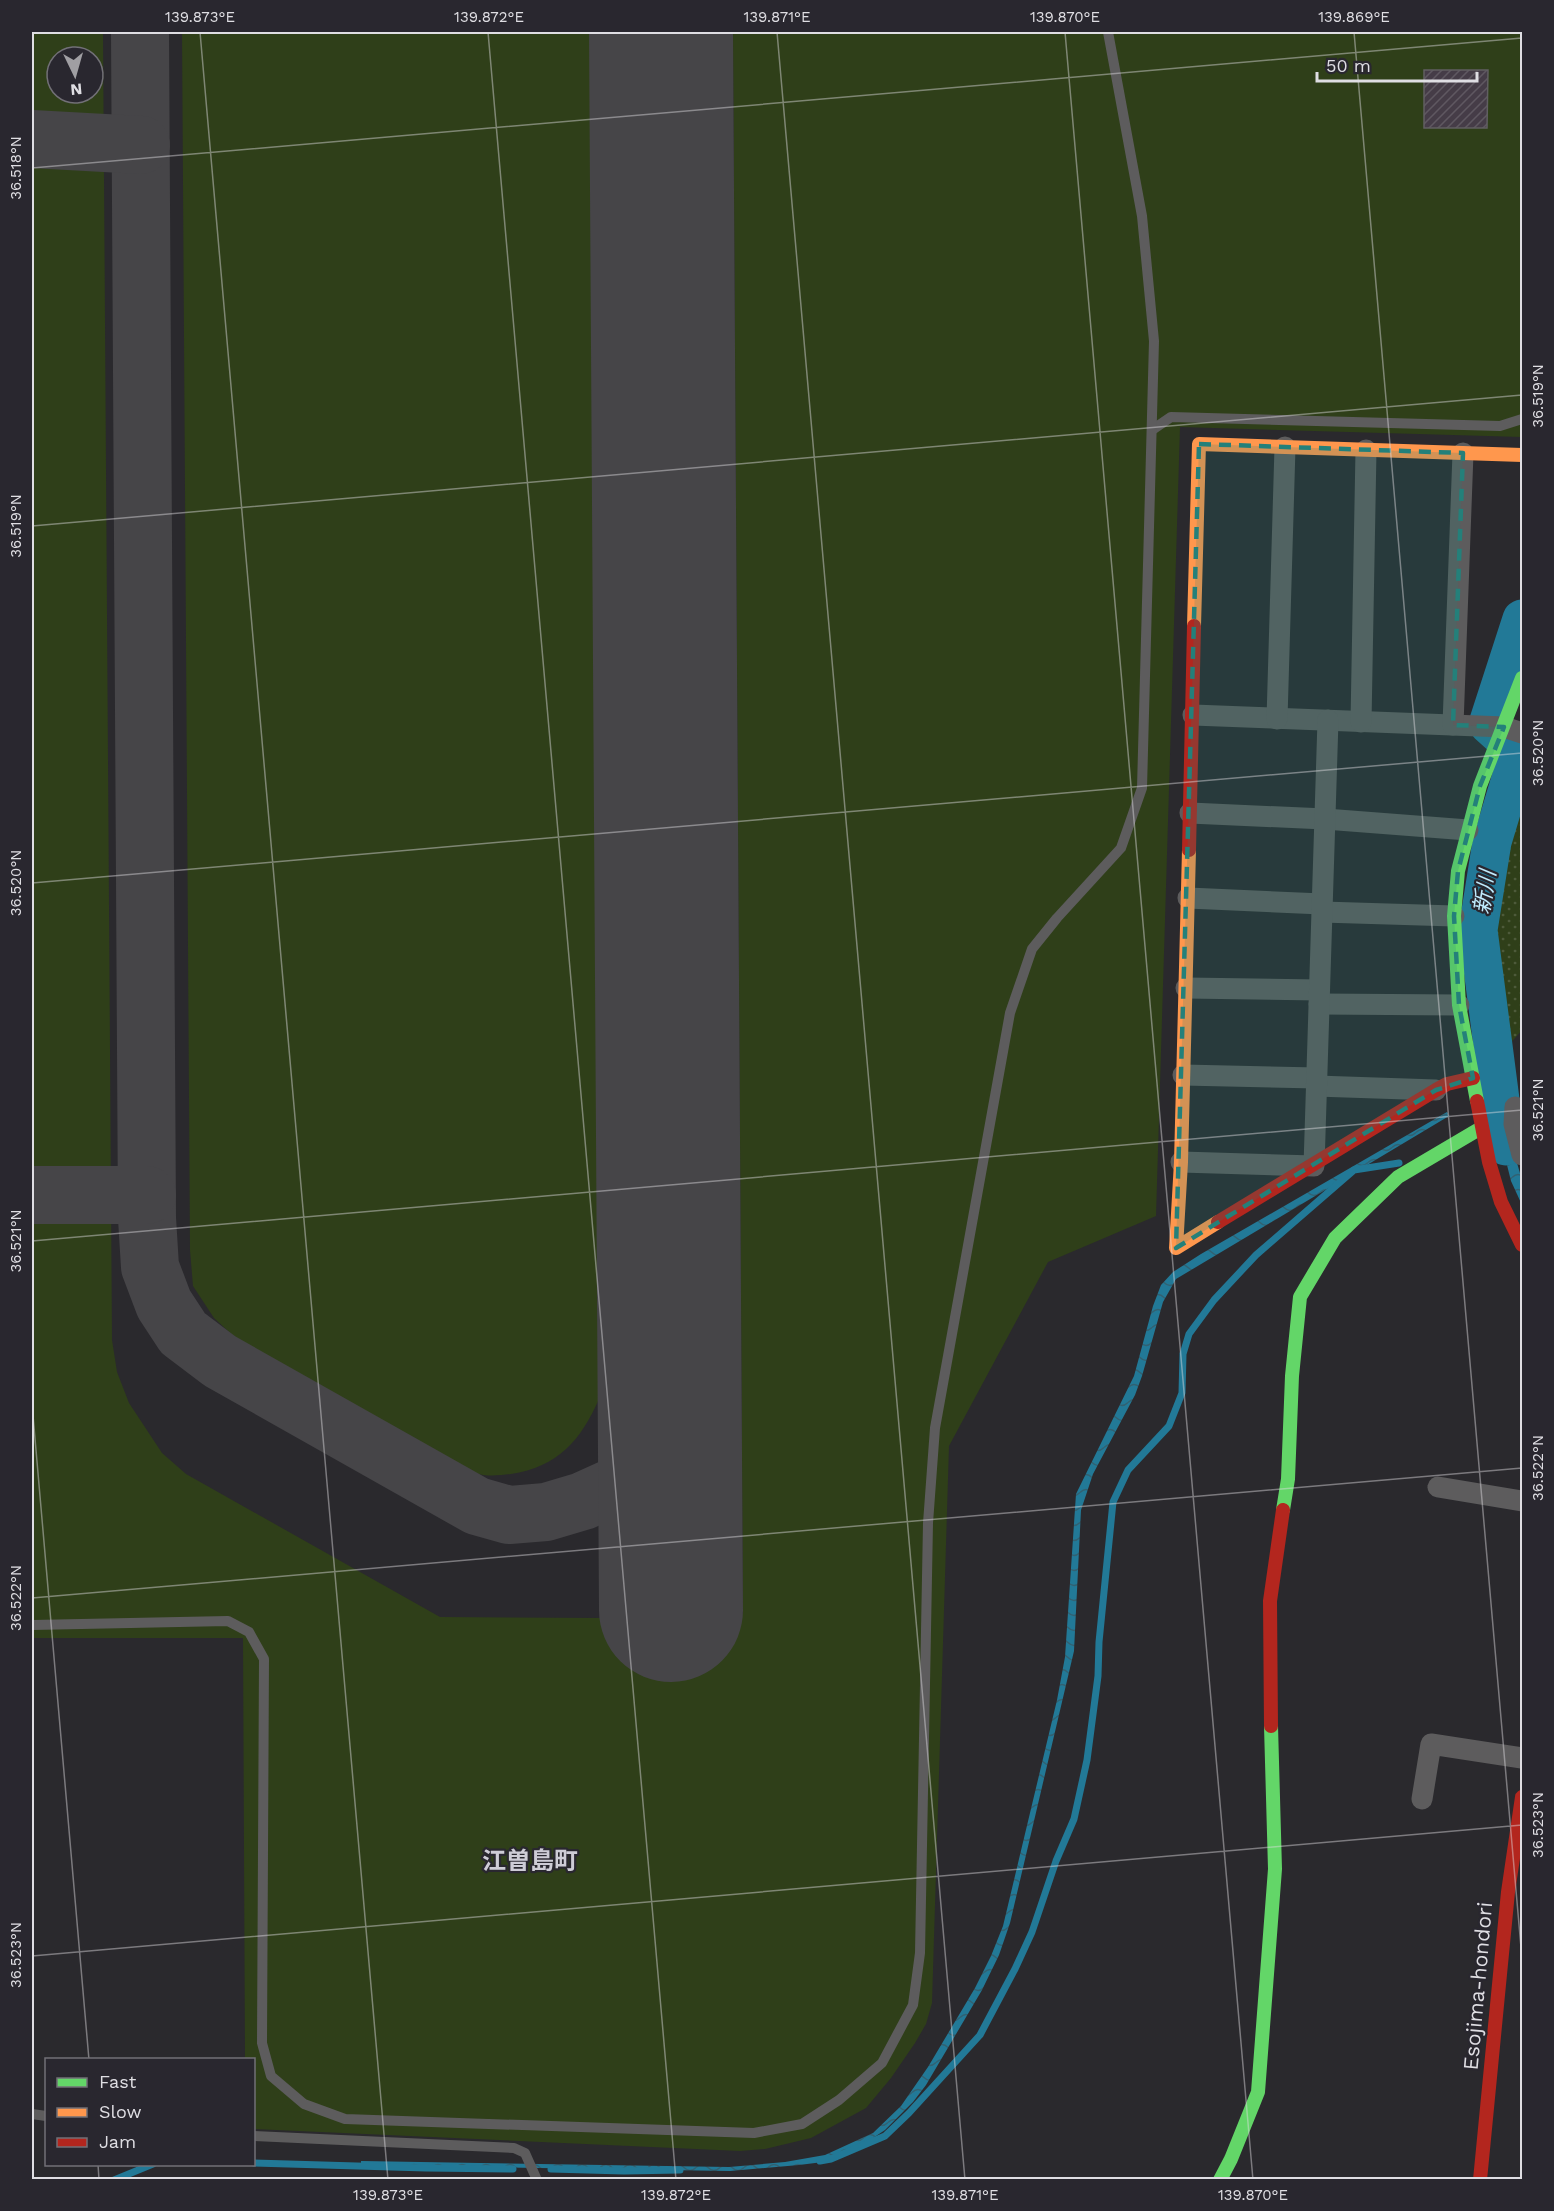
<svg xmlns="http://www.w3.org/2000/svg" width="1554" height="2211" viewBox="0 0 1554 2211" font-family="'Work Sans','Noto Sans JP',sans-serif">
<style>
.grass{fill:#2f3f19;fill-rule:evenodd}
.park{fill:url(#park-dots)}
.water{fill:url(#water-waves)}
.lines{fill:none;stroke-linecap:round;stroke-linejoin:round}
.stream{stroke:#227997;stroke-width:7}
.river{stroke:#227997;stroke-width:39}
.taxiway{stroke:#464548;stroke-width:58}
.runway{stroke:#464548;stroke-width:144}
.building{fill:url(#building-hatch);stroke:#615f62;stroke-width:1.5}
.lane{stroke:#5d5c5d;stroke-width:10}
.street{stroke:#5d5c5d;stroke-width:21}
.fast{stroke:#63d668;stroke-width:14}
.slow{stroke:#ff974d;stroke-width:14}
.jam{stroke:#b3261e;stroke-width:14}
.marked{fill:#24807a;fill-opacity:0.2;stroke:#24807a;stroke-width:4.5;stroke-dasharray:12 8;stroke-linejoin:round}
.ticks{fill:none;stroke:#dfdee3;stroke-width:1.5;stroke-opacity:0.45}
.labels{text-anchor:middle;stroke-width:4.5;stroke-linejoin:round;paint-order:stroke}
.street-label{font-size:21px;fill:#dfdee3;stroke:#29272f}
.water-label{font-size:22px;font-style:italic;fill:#c0ecfe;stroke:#29272f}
.quarter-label{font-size:24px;font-weight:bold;fill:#ceccd6;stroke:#29272f}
.neatline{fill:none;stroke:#dfdee3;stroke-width:2}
.ticks-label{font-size:15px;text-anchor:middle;fill:#dfdee3}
</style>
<defs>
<pattern id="park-dots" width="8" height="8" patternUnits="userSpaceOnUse" patternTransform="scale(1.5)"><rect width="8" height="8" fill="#2f3f19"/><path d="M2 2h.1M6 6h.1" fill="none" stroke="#4d5a3a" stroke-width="1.8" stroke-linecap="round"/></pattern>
<pattern id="water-waves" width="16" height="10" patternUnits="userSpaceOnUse" patternTransform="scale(1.5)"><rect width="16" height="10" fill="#227997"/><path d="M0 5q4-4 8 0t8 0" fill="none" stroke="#316172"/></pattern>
<pattern id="building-hatch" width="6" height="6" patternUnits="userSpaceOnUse" patternTransform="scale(1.5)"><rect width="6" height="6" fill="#453c47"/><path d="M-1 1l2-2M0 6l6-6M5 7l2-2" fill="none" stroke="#5f5861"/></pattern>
</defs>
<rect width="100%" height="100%" fill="#2a292d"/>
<g class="grass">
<path d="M32 32H103L112 1340 117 1372 129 1403 162 1453 186 1474 440 1617 601 1618 743 1614 733 32H1522V437L1180 427 1156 1216 1048 1262 949 1446 932 2003 926 2024 915 2043 891 2078 866 2108 811 2138 765 2149 740 2151 254 2129V2060L245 2059 243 1638H32ZM57 57H93V93H57Z"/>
<path d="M182 32H590L599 1399C581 1440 558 1467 511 1474 502 1475 489 1477 479 1474 470 1472 461 1467 453 1464L239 1341 214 1318 193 1286 190 1250Z"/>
</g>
<polygon class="park" points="1517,744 1522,746 1522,1030 1486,1071 1478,1021 1469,918 1480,846"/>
<g class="water">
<path d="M1497 795 1507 798C1501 815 1493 833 1489 851 1473 926 1487 1000 1496 1075L1489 1076 1482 1040 1472 957 1470 919 1477 859Z"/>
<polygon points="1447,1112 1449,1116 1176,1279 1163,1302 1142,1376 1135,1395 1093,1474 1081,1510 1074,1651 1010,1923 999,1955 982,1990 926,2085 913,2102 885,2130 873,2138 823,2162 799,2165 730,2171 361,2165 361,2161 729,2167 785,2162 825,2155 873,2133 901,2106 928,2067 975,1988 991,1956 1003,1926 1057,1700 1065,1657 1076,1494 1134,1376 1153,1306 1161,1285 1173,1272 1201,1254"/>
<polygon points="1510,1139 1522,1180 1522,1205 1511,1181 1501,1141"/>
</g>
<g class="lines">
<g class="stream">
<polyline points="820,2161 831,2159 885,2136 909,2113 980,2035 1015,1969 1032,1932 1056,1861 1074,1819 1087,1760 1098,1676 1099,1642 1113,1502 1128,1470 1169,1426 1182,1393 1183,1354 1189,1334 1214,1300 1256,1255 1354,1170 1399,1163"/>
<polyline points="254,2163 426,2168 513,2169"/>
<polyline points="551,2169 624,2171 680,2170"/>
<polyline points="114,2180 153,2164"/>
</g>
<polyline class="river" points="1506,1146 1478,930 1492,842 1519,752 1488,724 1522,619"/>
<g class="taxiway">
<polyline points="140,32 147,1218 150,1267 164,1304 183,1333 220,1361 477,1506 509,1515 546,1512 583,1501 614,1487 670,1445"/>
<polyline points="32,139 141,145"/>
<polyline points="32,1195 147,1195"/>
</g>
<polyline class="runway" points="661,32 671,1610"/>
</g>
<polygon class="building" points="1424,70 1488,70 1487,128 1424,128"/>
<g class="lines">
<g class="lane">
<polyline points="1152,430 1171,417 1500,426 1522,419"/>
<polyline points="32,1625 228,1621 249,1632 264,1659 262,2043 271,2076 304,2104 345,2119 754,2133 802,2124 839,2100 882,2063 913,2005 920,1953 928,1523 935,1428 1010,1013 1032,949 1057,918 1121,848 1142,788 1154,341 1142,216 1108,32"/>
<polyline points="32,2114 46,2116"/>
<polyline points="254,2136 514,2148 525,2153 537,2180"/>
</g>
<g class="street">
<polyline points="1193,715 1504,727 1522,733"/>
<polyline points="1277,719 1285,447"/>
<polyline points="1361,722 1366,450"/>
<polyline points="1453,725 1463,453"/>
<polyline points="1190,813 1325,819 1468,830"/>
<polyline points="1188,898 1322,904"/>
<polyline points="1322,912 1454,916"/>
<polyline points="1186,988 1319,990"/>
<polyline points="1319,1004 1459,1005"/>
<polyline points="1183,1075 1317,1078"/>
<polyline points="1316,1086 1436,1090"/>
<polyline points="1515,1107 1514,1124 1522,1155"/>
<polyline points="1181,1162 1314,1166 1328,720"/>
<polyline points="1438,1487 1522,1501"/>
<polyline points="1422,1799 1431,1744 1522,1758"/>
</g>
<g class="fast">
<polyline points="1477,1101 1459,1005 1454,916 1458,871 1480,786 1522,678"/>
<polyline points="1283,1510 1288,1479 1292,1376 1300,1297 1335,1238 1398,1177 1481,1128"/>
<polyline points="1220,2180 1231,2159 1258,2092 1275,1869 1271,1726"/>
</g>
<g class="slow">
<polyline points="1194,626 1199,444 1522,455"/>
<polyline points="1189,850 1181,1162 1176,1248 1218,1222"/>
</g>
<g class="jam">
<polyline points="1189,850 1194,626"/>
<polyline points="1477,1101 1489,1162 1501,1202 1522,1245"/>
<polyline points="1218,1222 1436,1090 1447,1084 1473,1078"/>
<polyline points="1271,1726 1270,1601 1283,1510"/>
<polyline points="1480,2180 1508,1892 1522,1797"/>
</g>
</g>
<path class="marked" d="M1199 444 1463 453 1453 725 1504 727 1480 786 1458 871 1454 916 1459 1005 1473 1078 1436 1090 1176 1248Z"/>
<path class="ticks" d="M200 32 388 2180M488 32 676 2180M777 32 965 2180M1065 32 1253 2180M1354 32 1522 1959M32 168 1522 38M32 526 1522 395M32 883 1522 753M32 1241 1522 1110M32 1404 89 2060M32 1598 1522 1468M32 1956 1522 1825M98 2164 99 2180"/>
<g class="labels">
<g class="street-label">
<text transform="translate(1478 1986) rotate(-85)" y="7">Esojima-hondori</text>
</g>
<g class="water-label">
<text transform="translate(1484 892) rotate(-81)" y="8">新川</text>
</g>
<g class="quarter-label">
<text x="530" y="1869">江曽島町</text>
</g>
</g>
<rect width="1554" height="2211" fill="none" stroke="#29272f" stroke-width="66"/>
<rect x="45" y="2058" width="210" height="108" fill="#29272f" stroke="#727077" stroke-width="1.5"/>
<rect x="57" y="2078" width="30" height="9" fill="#63d668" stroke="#727077" stroke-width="1.5"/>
<text x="99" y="2088" font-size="18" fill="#dfdee3">Fast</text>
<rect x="57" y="2108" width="30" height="9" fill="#ff974d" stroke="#727077" stroke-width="1.5"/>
<text x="99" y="2118" font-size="18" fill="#dfdee3">Slow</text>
<rect x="57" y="2138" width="30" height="9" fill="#b3261e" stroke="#727077" stroke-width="1.5"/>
<text x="99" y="2148" font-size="18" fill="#dfdee3">Jam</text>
<g transform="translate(75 75) rotate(175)"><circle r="28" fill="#29272f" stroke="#727077" stroke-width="1.5"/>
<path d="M0-4.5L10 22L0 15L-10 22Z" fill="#a09fa3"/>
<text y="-9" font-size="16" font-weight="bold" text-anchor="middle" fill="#dfdee3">N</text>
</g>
<path d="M1317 72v9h160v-9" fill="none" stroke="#dfdee3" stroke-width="3"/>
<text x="1326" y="72" font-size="18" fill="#dfdee3" stroke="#29272f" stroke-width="4.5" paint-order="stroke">50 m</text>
<rect x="33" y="33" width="1488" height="2145" class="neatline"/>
<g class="ticks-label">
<text x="200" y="22">139.873°E</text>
<text x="489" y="22">139.872°E</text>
<text x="777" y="22">139.871°E</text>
<text x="1065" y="22">139.870°E</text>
<text x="1354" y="22">139.869°E</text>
<text transform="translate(16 168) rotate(-90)" y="5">36.518°N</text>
<text transform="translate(1538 396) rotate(-90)" y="5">36.519°N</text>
<text transform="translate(16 526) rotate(-90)" y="5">36.519°N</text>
<text transform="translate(1538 753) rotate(-90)" y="5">36.520°N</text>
<text transform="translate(16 883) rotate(-90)" y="5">36.520°N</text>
<text transform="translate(1538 1110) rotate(-90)" y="5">36.521°N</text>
<text transform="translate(16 1241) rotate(-90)" y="5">36.521°N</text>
<text transform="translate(1538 1468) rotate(-90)" y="5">36.522°N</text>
<text transform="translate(16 1598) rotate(-90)" y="5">36.522°N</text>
<text transform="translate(1538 1825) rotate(-90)" y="5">36.523°N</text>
<text transform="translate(16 1955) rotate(-90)" y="5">36.523°N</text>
<text x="388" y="2200">139.873°E</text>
<text x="676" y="2200">139.872°E</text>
<text x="965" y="2200">139.871°E</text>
<text x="1253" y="2200">139.870°E</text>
</g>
</svg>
